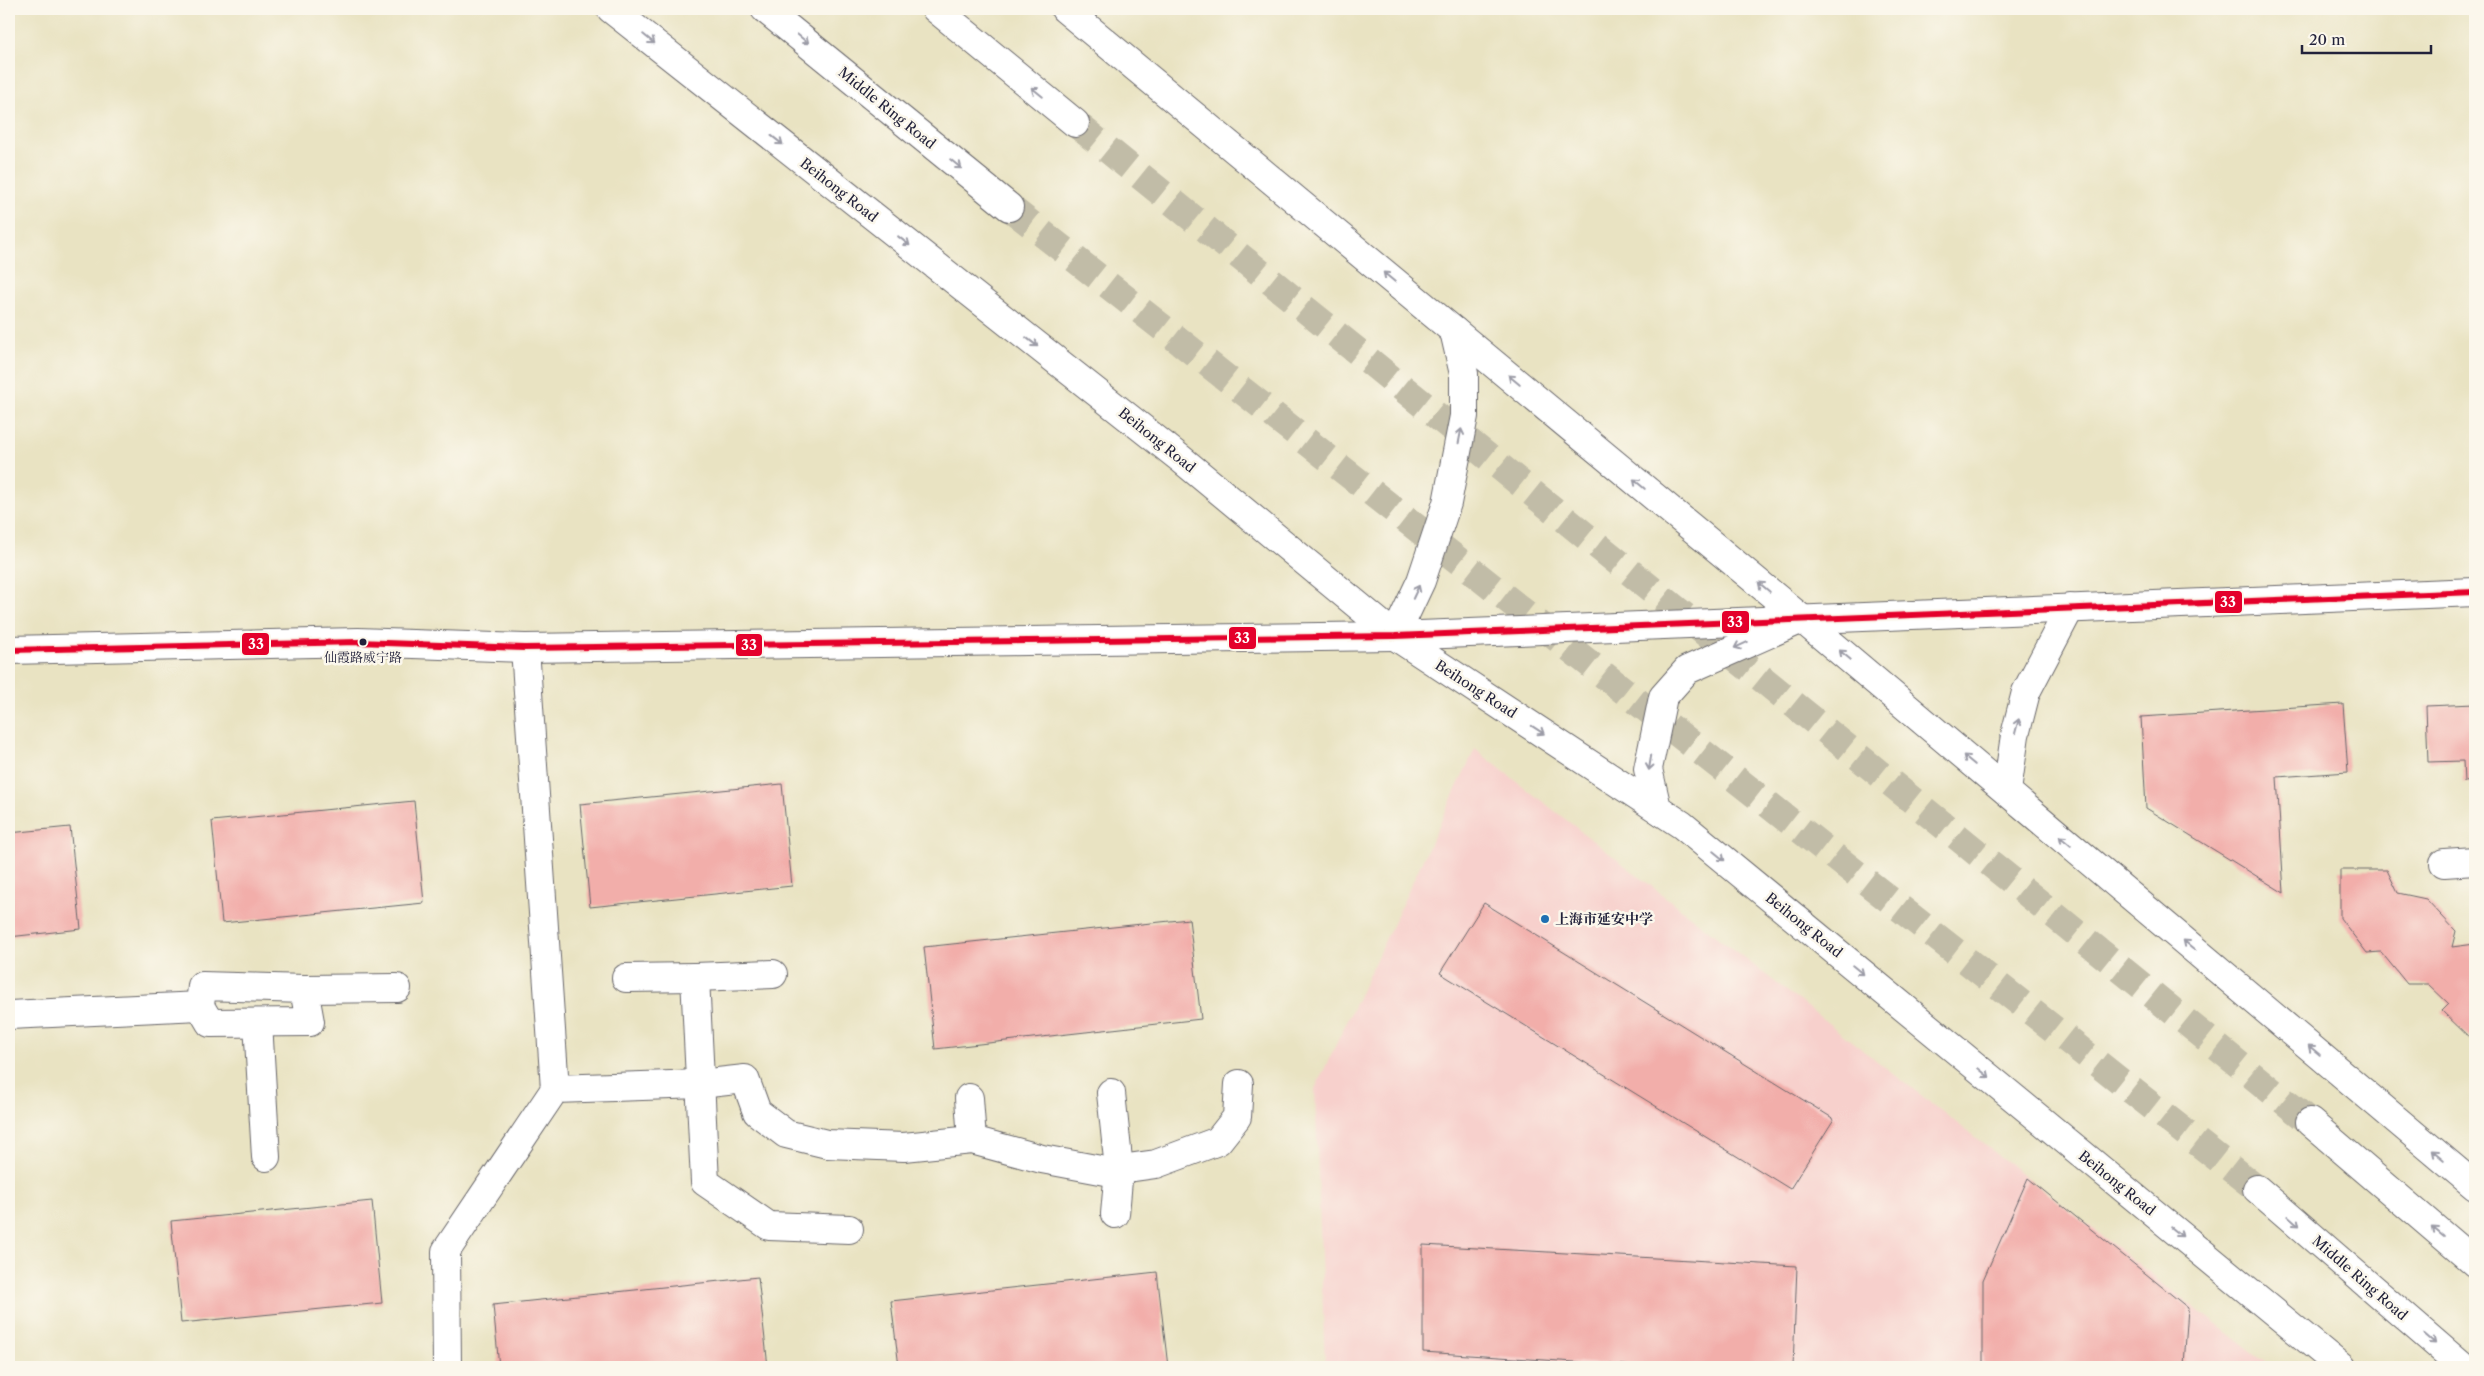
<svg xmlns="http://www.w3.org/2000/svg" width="2484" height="1376" viewBox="0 0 2484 1376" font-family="'Libre Caslon Text','Noto Serif SC',serif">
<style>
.built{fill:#f7d0cc}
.building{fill:#f2aeaa}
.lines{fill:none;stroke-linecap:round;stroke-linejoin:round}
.trunk-tunnel{stroke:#c1bca7;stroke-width:28;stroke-dasharray:28 14;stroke-linecap:butt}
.minor-casing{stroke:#68666a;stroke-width:30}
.tertiary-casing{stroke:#68666a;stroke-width:30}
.secondary-casing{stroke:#68666a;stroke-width:30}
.primary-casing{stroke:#68666a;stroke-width:30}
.trunk-casing{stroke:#68666a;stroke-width:30}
.minor{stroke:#fff;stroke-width:28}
.tertiary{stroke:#fff;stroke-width:28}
.secondary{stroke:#fff;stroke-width:28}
.primary{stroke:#fff;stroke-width:28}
.trunk{stroke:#fff;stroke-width:28}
.bus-1-casing{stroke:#fbf7ec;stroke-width:10}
.bus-1{stroke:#e4002b;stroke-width:6}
.oneway{stroke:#9c9ca7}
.bus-dot{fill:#22223b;stroke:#fbf7ec;stroke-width:2}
.poi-dot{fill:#1f6fb2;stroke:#fbf7ec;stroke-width:2}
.labels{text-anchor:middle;stroke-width:5;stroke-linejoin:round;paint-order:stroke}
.bus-label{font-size:13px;fill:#22223b;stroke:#fbf7ec}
.street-label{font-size:14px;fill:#22223b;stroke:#fbf7ec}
.poi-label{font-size:14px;font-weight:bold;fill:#22223b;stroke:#fbf7ec;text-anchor:start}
.line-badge{stroke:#fbf7ec;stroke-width:2}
.badge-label{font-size:14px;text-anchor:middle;font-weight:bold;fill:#fff}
</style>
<rect width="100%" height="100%" fill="#fbf7ec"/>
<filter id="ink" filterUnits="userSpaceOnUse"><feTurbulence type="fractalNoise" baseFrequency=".02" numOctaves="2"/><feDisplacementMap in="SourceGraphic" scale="10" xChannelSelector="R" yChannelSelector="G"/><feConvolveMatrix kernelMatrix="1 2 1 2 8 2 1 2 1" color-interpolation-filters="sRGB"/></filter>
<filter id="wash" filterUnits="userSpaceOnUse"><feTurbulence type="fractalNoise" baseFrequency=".0096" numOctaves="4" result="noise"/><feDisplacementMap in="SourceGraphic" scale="20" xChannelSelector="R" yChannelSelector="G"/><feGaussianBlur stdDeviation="1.12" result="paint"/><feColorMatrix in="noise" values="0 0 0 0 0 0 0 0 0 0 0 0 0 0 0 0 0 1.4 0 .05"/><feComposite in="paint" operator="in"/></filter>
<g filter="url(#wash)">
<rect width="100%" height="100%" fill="#e9e3c2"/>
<polygon class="built" points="1475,749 2271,1367 1325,1367 1315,1089"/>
<g id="blocks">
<g class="building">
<polygon points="2343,704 2348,772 2277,777 2284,893 2146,808 2141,717"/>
<polygon points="2475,704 2475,781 2464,782 2463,761 2428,762 2426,706"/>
<polygon points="782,784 792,886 590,907 580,804"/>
<polygon points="414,801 424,903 222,923 212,821"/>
<polygon points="70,827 81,929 9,937 9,833"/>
<polygon points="2340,870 2387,870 2398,893 2426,899 2456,931 2452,947 2475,944 2475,1043 2442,1011 2449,1004 2428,984 2407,984 2381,952 2367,953 2340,918"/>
<polygon points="1484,903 1834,1119 1790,1189 1440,973"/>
<polygon points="1189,919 1201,1019 935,1049 924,947"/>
<polygon points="2028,1178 2188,1308 2184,1365 2186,1367 1983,1367 1983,1280"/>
<polygon points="372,1201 382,1303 181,1323 171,1221"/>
<polygon points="1423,1245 1797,1266 1793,1367 1651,1367 1423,1352"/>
<polygon points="1157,1272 1168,1367 899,1367 891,1301"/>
<polygon points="758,1277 768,1367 499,1367 493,1305"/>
</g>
</g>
</g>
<g filter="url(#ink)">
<use href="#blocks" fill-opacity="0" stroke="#68666a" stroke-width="1"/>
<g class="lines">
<g class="trunk-tunnel">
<polyline points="1075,123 2310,1122"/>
<polyline points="1009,207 2257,1189"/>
</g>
<defs>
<g id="minor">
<polyline points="525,648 555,1089 700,1084 745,1079 757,1112 786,1134 827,1144 904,1147 972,1140 1042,1159 1106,1171 1156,1164 1218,1141 1237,1117 1239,1084"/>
<polyline points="2444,863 2475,861"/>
<polyline points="773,974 695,977 705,1182 769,1226 849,1229"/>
<polyline points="626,978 695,977"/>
<polygon points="202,986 304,989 310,1022 210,1023 200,1006"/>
<polyline points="304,989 397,988"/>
<polyline points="9,1015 200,1006"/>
<polyline points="258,1023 266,1157"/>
<polyline points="1111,1093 1119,1169 1115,1214"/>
<polyline points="969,1098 972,1140"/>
<polyline points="447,1367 446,1251 555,1089"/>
</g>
<g id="tertiary">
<polyline points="611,9 1181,459 1395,636 1421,581 1447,503 1464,416 1464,374 1454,331"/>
<polyline points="1065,9 1802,619"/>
</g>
<polyline id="secondary" points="9,650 358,642 525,648 1395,636 2475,592"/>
<g id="primary">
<polyline points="1395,636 1682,825 2341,1367"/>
<polyline points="2007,791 2015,735 2026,692 2070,608"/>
<polyline points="1664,813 1657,808 1648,769 1663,697 1687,670 1802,619 2475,1186"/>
</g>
<g id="trunk">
<polyline points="765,9 1009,207"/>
<polyline points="936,9 1075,123"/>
<polyline points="2310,1122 2475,1263"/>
<polyline points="2257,1189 2463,1367"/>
</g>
</defs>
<use href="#minor" class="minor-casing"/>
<use href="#tertiary" class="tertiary-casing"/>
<use href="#secondary" class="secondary-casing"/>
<use href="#primary" class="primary-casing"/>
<use href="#trunk" class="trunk-casing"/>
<use href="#minor" class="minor"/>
<use href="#tertiary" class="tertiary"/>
<use href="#secondary" class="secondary"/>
<use href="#primary" class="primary"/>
<use href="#trunk" class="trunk"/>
<defs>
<polyline id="bus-1" points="9,650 358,642 525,648 1395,636 2475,592"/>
</defs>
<use href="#bus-1" class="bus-1-casing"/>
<use href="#bus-1" class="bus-1"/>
</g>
<defs><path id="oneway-shaft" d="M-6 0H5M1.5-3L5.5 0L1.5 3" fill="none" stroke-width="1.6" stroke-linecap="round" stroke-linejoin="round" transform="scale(1.25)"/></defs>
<g class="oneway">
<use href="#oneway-shaft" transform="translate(649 39) rotate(39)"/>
<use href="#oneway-shaft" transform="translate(803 39) rotate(39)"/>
<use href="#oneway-shaft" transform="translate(1037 92) rotate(-141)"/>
<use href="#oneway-shaft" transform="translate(777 140) rotate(38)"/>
<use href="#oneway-shaft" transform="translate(956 164) rotate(39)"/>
<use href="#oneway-shaft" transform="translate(904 241) rotate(38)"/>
<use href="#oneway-shaft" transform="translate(1389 277) rotate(-140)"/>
<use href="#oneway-shaft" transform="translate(1032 342) rotate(38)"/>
<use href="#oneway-shaft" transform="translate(1514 380) rotate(-140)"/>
<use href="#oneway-shaft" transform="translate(1460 436) rotate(-79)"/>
<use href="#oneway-shaft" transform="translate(1639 484) rotate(-140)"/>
<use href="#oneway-shaft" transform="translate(1764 587) rotate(-140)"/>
<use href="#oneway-shaft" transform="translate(1416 592) rotate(-65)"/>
<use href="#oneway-shaft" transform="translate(1741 645) rotate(156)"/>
<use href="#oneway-shaft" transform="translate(1845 655) rotate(-140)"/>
<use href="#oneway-shaft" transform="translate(2017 726) rotate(-75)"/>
<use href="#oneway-shaft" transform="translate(1538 730) rotate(33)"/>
<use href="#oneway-shaft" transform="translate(1969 760) rotate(-140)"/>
<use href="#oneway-shaft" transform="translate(1650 763) rotate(99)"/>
<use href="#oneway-shaft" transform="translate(2065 841) rotate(-140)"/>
<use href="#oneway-shaft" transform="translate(1719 856) rotate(39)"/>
<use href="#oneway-shaft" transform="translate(2189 945) rotate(-140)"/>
<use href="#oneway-shaft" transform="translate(1858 970) rotate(39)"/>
<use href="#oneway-shaft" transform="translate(2314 1050) rotate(-140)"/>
<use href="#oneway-shaft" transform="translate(1984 1073) rotate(39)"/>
<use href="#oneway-shaft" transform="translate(2438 1155) rotate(-140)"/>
<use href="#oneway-shaft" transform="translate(2294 1221) rotate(41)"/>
<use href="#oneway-shaft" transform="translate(2438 1231) rotate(-140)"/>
<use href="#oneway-shaft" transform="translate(2177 1232) rotate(39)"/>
<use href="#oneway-shaft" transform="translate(2430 1339) rotate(41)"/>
</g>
</g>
<circle class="bus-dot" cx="363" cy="642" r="4.5"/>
<circle class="poi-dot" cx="1545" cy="919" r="5"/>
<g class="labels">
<g class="bus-label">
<text x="363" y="662">仙霞路威宁路</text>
</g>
<g class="street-label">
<text transform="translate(887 108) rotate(39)" y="5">Middle Ring Road</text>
<text transform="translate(839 190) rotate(38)" y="5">Beihong Road</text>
<text transform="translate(1157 440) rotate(39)" y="5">Beihong Road</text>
<text transform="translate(1476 689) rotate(33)" y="5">Beihong Road</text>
<text transform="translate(1804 925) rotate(39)" y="5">Beihong Road</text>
<text transform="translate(2117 1183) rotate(39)" y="5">Beihong Road</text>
<text transform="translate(2360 1278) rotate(41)" y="5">Middle Ring Road</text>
</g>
<g class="poi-label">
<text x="1555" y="924">上海市延安中学</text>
</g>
</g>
<g class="line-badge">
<rect x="2214" y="590" width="29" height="24" rx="5" fill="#e4002b"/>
<rect x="1721" y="610" width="29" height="24" rx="5" fill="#e4002b"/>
<rect x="1228" y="626" width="29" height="24" rx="5" fill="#e4002b"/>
<rect x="241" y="632" width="29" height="24" rx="5" fill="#e4002b"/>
<rect x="735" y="633" width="28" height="24" rx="5" fill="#e4002b"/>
</g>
<g class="badge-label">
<text x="2228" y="607">33</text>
<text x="1735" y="627">33</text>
<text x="1242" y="643">33</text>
<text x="256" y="649">33</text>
<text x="749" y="650">33</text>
</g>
<rect width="2484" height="1376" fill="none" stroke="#fbf7ec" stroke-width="30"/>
<path d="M2302 45v8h129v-8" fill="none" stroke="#22223b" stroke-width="2.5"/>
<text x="2309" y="45" font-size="15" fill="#22223b" stroke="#fbf7ec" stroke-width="4" paint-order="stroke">20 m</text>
</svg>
